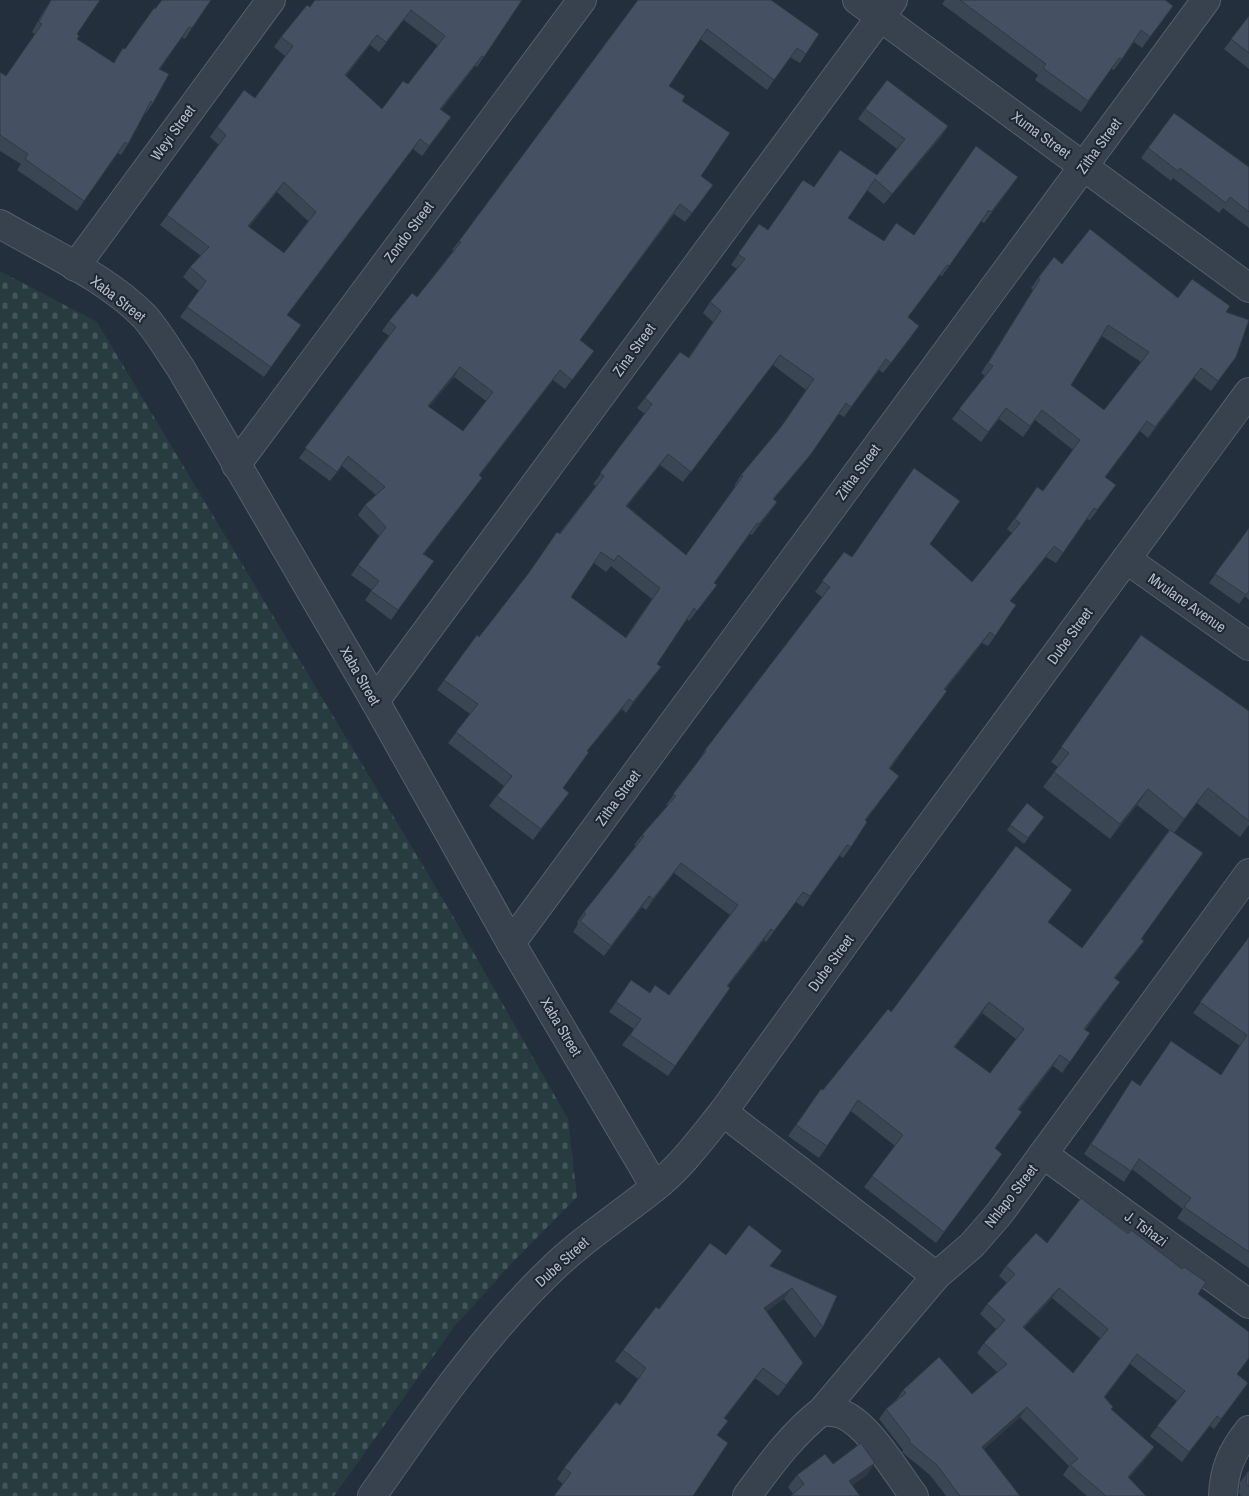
<svg xmlns="http://www.w3.org/2000/svg" width="1249" height="1496" viewBox="0 0 1249 1496" font-family="'Archivo Narrow',sans-serif">
<style>
.cemetery{fill:url(#cemetery-stones)}
.lines{fill:none;stroke-linecap:round;stroke-linejoin:round}
.minor-casing{stroke:#565f6c;stroke-width:30}
.tertiary-casing{stroke:#565f6c;stroke-width:30}
.minor{stroke:#38414e;stroke-width:28}
.tertiary{stroke:#38414e;stroke-width:28}
.wall{fill:#3b4654;fill-rule:evenodd}
.shaded-wall{fill:#303945}
.building{fill:#455162;stroke:#303945;fill-rule:evenodd}
.labels{text-anchor:middle;stroke-width:4;stroke-linejoin:round;paint-order:stroke}
.street-label{font-size:15px;fill:#b4bcc9;stroke:#1d2633}
</style>
<defs>
<pattern id="cemetery-stones" width="16" height="16" patternUnits="userSpaceOnUse" patternTransform="scale(1.25)"><rect width="16" height="16" fill="#263c3f"/><path d="M2 7V4a2 2 0 0 1 4 0v3zM10 15v-3a2 2 0 0 1 4 0v3z" fill="#435659"/></pattern>
</defs>
<rect width="100%" height="100%" fill="#242f3e"/>
<polygon class="cemetery" points="0,271 97,322 450,911 568,1119 577,1197 513,1262 454,1327 334,1496 0,1496"/>
<g class="lines">
<defs>
<g id="minor">
<polyline points="857,0 1249,288"/>
<path d="M0 224C48 252 106 277 145 317 158 332 169 351 180 367L375 701 511 943 655 1187"/>
<polyline points="75,267 271,0"/>
<polyline points="236,465 582,0"/>
<polyline points="1126,559 1249,646"/>
<polyline points="375,701 893,0"/>
<polyline points="511,943 1206,0"/>
<polyline points="723,1112 936,1276"/>
<polyline points="1043,1154 1249,1304"/>
<path d="M822 1411C829 1412 836 1412 842 1414 869 1425 896 1472 914 1496"/>
<path d="M747 1496C770 1465 792 1434 822 1411L936 1276 972 1245 999 1214 1249 873"/>
<path d="M1223 1496C1224 1469 1232 1451 1249 1430"/>
</g>
<path id="tertiary" d="M372 1496C426 1419 480 1339 548 1273 580 1241 619 1216 654 1188 681 1167 702 1138 723 1112L899 868 1249 392"/>
</defs>
<use href="#minor" class="minor-casing"/>
<use href="#tertiary" class="tertiary-casing"/>
<use href="#minor" class="minor"/>
<use href="#tertiary" class="tertiary"/>
</g>
<g class="wall">
<polygon points="51,0 77,34 77,39 113,63 123,48 125,49 155,9 192,28 185,39 182,37 160,69 153,103 146,113 145,113 128,144 121,155 118,153 77,211 17,170 21,164 0,151 0,72 6,76 35,34 32,32 42,14"/>
<path d="M522 0 477 67 475 66 441 110 451 117 444 127 422 156 413 149 287 315 301 325 264 377 180 317 199 291 183 277 190 267 201 256 160 225 219 145 210 137 217 127 255 98 285 56 274 47 281 37 310 7ZM404 20 438 46 408 84 382 109 346 76 370 45 379 52ZM277 192 308 221 284 253 249 227Z"/>
<path d="M638 0H771L806 54 800 63 790 57 767 90 700 39 669 86 682 101 706 195 685 222 674 214 580 340 594 351 587 360 565 389 553 380 479 476 482 478 475 487 424 554 434 561 391 620 365 600 372 590 351 575 379 536 358 515 365 505 376 495 342 466 330 481 299 458 389 336 382 331 389 321 417 297 453 251 452 250 459 241ZM454 377 486 401 463 431 429 407Z"/>
<polygon points="945,0 1165,0 1173,6 1142,48 1134,42 1114,70 1111,69 1081,112 1035,80 1038,75 942,4"/>
<polygon points="1249,16 1249,69 1224,49"/>
<path d="M865 109 948 126 941 137 884 204 867 190 848 218 884 241 914 235 1010 188 984 223 981 221 942 276 940 275 908 317 912 336 883 373 879 370 844 417 839 414 803 464 774 499 777 502 770 512 752 535 750 534 714 583 709 595 689 621 687 619 657 664 653 677 626 713 622 709 587 751 563 788 569 793 533 840 489 806 504 786 448 743 470 714 437 690 477 635 479 637 596 486 593 484 645 414 637 408 645 398 688 358 713 322 703 313 710 302 737 269 731 265 759 224 768 230 814 187 877 175 897 149 858 119ZM773 365 806 390 780 428 741 475 734 486 736 487 686 555 627 506 660 465 683 482ZM594 563 606 572 611 566 652 599 625 638 571 597Z"/>
<polygon points="1148,148 1249,167 1249,228 1223,208 1219,213 1173,178 1171,181 1141,158"/>
<path d="M1062 264 1226 312 1236 357 1211 391 1194 378 1148 438 1140 431 1105 477 1109 495 1090 520 1087 519 1056 563 1046 557 1010 601 995 636 988 646 982 643 945 690 890 769 899 776 865 821 851 847 843 858 839 855 803 907 796 902 766 942 764 940 728 986 730 988 668 1076 622 1045 634 1029 609 1012 631 980 649 993 669 995 730 915 674 873 646 910 642 907 604 956 573 932 578 924 577 922 584 912 636 846 634 845 642 835 668 806 666 805 699 761H698L705 750 822 597 815 592 844 552 852 557 930 544 972 582 1012 533 1007 529 1037 487 1043 491 1073 450 1035 420 1023 437 999 419 981 442 952 419 985 376 981 373 1033 290 1031 288 1038 278ZM1102 336 1141 362 1104 410 1071 385Z"/>
<polygon points="1249,528 1249,600 1245,596 1239,604 1209,583"/>
<path d="M1141 635 1249 711V825L1240 837 1197 803 1174 833 1142 939 1136 952 1115 978 1120 982 1085 1030 1090 1033 1062 1073 1053 1066 1019 1110 1014 1123 995 1149 994 1165 936 1243 864 1187 895 1146 851 1111 819 1158 788 1136 821 1089 823 1090 891 1012 1072 890 1048 922 1082 948 1169 830 1137 805 1110 839 1043 787 1058 767 1051 762ZM982 1013 1016 1039 990 1073 955 1047Z"/>
<polygon points="1027,803 1044,817 1024,844 1007,830"/>
<polygon points="1249,937 1249,1268 1177,1218 1183,1209 1132,1169 1124,1182 1084,1154 1132,1080 1140,1086 1221,1075 1240,1046 1193,1013"/>
<path d="M1047 1243 1198 1294 1237 1375 1241 1393 1214 1429 1210 1426 1182 1462 1150 1436 1177 1401 1130 1364 1105 1397 1113 1407 1111 1409 1154 1447 1147 1457 1129 1478 1146 1496H1087L1063 1475 1069 1466 1020 1417 984 1449 1020 1496H946L930 1475 902 1452 903 1450 879 1419 886 1409 896 1400 903 1390 972 1394 997 1372 977 1353 984 1343 996 1329 980 1314 987 1304 1007 1283 999 1276 1006 1266ZM1052 1298 1100 1338 1073 1373 1024 1328Z"/>
<polygon points="726,1255 770,1266 837,1296 823,1327 815,1338 784,1299 767,1311 795,1374 778,1396 755,1378 725,1418 717,1436 563,1484 557,1479 564,1468 620,1405 638,1379 615,1361 623,1350 659,1309"/>
<polygon points="833,1464 867,1475 852,1485 793,1494 788,1487 797,1475"/>
<polygon points="1249,1471 1249,1496 1241,1496 1239,1493 1240,1482"/>
</g>
<g class="shaded-wall">
<polygon points="377,35 370,45 338,85 345,75"/>
<polygon points="482,56 475,66 433,119 440,109"/>
<polygon points="948,126 941,137 884,204 892,194"/>
<polygon points="420,139 413,149 280,325 287,315"/>
<polygon points="284,182 277,192 241,236 248,226"/>
<polygon points="780,355 773,365 683,482 691,472"/>
<polygon points="460,367 454,377 422,416 428,406"/>
<polygon points="1201,368 1194,378 1148,438 1155,427"/>
<polygon points="560,370 553,380 472,485 479,475"/>
<polygon points="1006,408 999,419 981,442 988,432"/>
<polygon points="668,454 660,465 619,517 626,506"/>
<polygon points="811,454 803,464 766,509 773,499"/>
<polygon points="482,478 475,487 417,563 423,554"/>
<polygon points="777,502 770,512 752,535 759,524"/>
<polygon points="1054,546 1046,557 1002,611"/>
<polygon points="990,632 982,643 937,699 944,689"/>
<polygon points="661,667 653,677 626,713 633,702"/>
<polygon points="629,699 622,709 579,761 587,751"/>
<polygon points="1208,788 1197,803 1174,834 1184,819"/>
<polygon points="1148,789 1137,805 1110,839 1120,824"/>
<polygon points="569,793 561,804 533,840 541,829"/>
<polygon points="681,863 674,873 646,910 653,899"/>
<polygon points="649,896 642,907 604,956 611,946"/>
<polygon points="771,929 764,940 720,996 727,986"/>
<polygon points="1144,941 1136,952 1107,989 1114,978"/>
<polygon points="989,1002 982,1013 947,1058 954,1047"/>
<polygon points="1060,1055 1053,1066 1010,1120 1018,1109"/>
<polygon points="792,1288 784,1299 757,1319 764,1308"/>
<polygon points="1059,1288 1052,1298 1016,1337 1023,1327"/>
<polygon points="763,1368 755,1378 717,1429 724,1418"/>
<polygon points="1027,1407 1020,1417 975,1457 982,1447"/>
<polygon points="1217,1416 1210,1426 1182,1462 1189,1452"/>
<polygon points="1154,1447 1147,1457 1121,1487 1128,1477"/>
<polygon points="875,1463 867,1475 841,1493 849,1481"/>
</g>
<g class="building">
<polygon points="51,0 100,0 77,34 79,36 77,39 114,63 123,48 125,49 154,8 155,9 162,0 211,0 192,28 189,27 159,69 169,74 153,103 151,101 128,144 125,142 84,201 25,159 28,154 0,135 0,72 6,76 42,24 39,22"/>
<path d="M315 0H522L484 57 482 56 440 109 451 117 429 146 420 139 287 315 301 325 271 367 187 307 206 281 190 267 209 247 167 215 226 135 217 127 244 90 255 98 293 46 281 37 307 5 310 7ZM411 10 445 36 408 84 403 81 382 109 345 75 377 35 386 42ZM284 182 316 212 284 253 248 226Z"/>
<path d="M638 0H771L819 34 806 54 797 48 774 80 707 29 669 86 685 96 682 101 730 133 701 176 713 185 692 213 680 204 580 340 594 351 572 380 560 370 479 475 482 478 423 554 434 561 398 610 371 591 379 581 358 565 386 527 365 505 385 487 348 456 337 472 305 448 396 327 389 321 412 293 417 297 461 242 459 241ZM460 367 493 392 463 431 428 406Z"/>
<polygon points="960,0 1165,0 1173,6 1150,37 1141,30 1122,59 1119,58 1088,101 1043,68 1046,64"/>
<polygon points="1249,16 1249,53 1231,39"/>
<path d="M887 80 948 126 892 194 875 179 848 218 884 241 896 223 914 235 976 146 1018 177 991 212 989 210 949 266 947 265 908 317 919 326 891 363 886 359 851 407 846 403 811 454 773 499 777 502 759 524 757 523 714 583 717 585 697 611 694 608 657 664 661 667 633 702 629 699 587 751 589 752 563 788 569 793 541 829 497 796 512 776 456 732 478 704 444 680 477 635 479 637 528 574 557 532 560 534 604 476 600 473 652 404 645 398 680 352 689 358 721 311 710 302 745 259 738 254 759 224 768 230 803 180 814 187 840 150 877 175 905 139 865 109ZM780 355 814 379 781 427 741 475 743 476 686 555 626 506 668 454 691 472ZM601 552 614 561 618 555 660 588 626 638 571 597Z"/>
<polygon points="1174,113 1249,167 1249,212 1230,197 1226,203 1180,168 1178,171 1148,148"/>
<path d="M1090 229 1178 298 1192 279 1230 306 1226 312 1249 320 1236 357 1218 381 1201 368 1155 427 1147 421 1105 477 1116 485 1097 510 1094 508 1063 553 1054 546 1010 601 1016 605 995 636 990 632 944 689 947 691 889 768 899 776 865 820 867 822 851 847 847 845 810 896 803 892 774 931 771 929 727 986 730 988 675 1066 630 1035 641 1019 616 1002 631 980 650 993 655 985 669 995 738 905 681 863 653 899 649 896 611 946 580 921 586 914 584 912 644 836 642 835 676 796 673 794 706 751 705 750 830 587 822 581 844 552 852 557 914 468 960 501 930 544 972 582 1020 523 1015 519 1037 487 1043 491 1080 440 1042 410 1030 426 1006 408 988 432 959 409 993 366 988 363 1040 279 1038 278 1054 257 1062 264ZM1108 325 1149 352 1104 410 1071 385Z"/>
<polygon points="1249,528 1249,591 1246,595 1215,574"/>
<polygon points="1141,635 1249,711 1249,821 1208,788 1184,819 1148,789 1120,824 1054,772 1069,753 1061,747"/>
<polygon points="1027,803 1044,817 1028,838 1010,825"/>
<path d="M1170 830 1203 853 1141 939 1144 941 1114 978 1120 982 1084 1029 1090 1033 1070 1062 1060 1055 1018 1109 1022 1112 995 1148 1002 1154 944 1232 872 1176 903 1135 858 1100 827 1146 796 1125 821 1089 823 1090 888 1009 891 1012 1016 846 1072 890 1048 922 1082 948ZM989 1002 1024 1029 990 1073 954 1047Z"/>
<polygon points="1249,937 1249,1252 1184,1207 1191,1198 1139,1159 1131,1171 1091,1144 1132,1080 1140,1086 1171,1041 1221,1075 1247,1035 1200,1002"/>
<path d="M1081 1198 1128 1234 1131 1230 1182 1269 1184 1267 1206 1282 1198 1294 1249 1332V1358L1237 1374 1248 1383 1221 1419 1217 1416 1189 1452 1157 1426 1185 1391 1137 1354 1104 1397 1113 1407 1111 1409 1154 1447 1128 1477 1146 1496H1106L1070 1465 1078 1459 1027 1407 982 1447 1020 1496H960L937 1465 909 1442 910 1440 886 1409 906 1393 903 1390 939 1357 972 1394 1007 1364 984 1343 1005 1320 987 1304 1015 1274 1006 1266 1036 1233 1047 1243ZM1059 1288 1108 1329 1073 1373 1023 1327Z"/>
<polygon points="749,1225 782,1251 770,1266 837,1296 823,1327 792,1288 764,1308 803,1363 786,1385 763,1368 724,1418 728,1421 717,1435 728,1443 693,1496 554,1496 571,1473 564,1468 616,1402 620,1405 646,1368 623,1350 656,1307 659,1309 710,1243 726,1255"/>
<polygon points="861,1443 875,1463 849,1481 860,1496 791,1496 804,1484 797,1475 825,1454 833,1464"/>
<polygon points="1249,1471 1249,1487 1246,1483 1247,1472"/>
</g>
<g class="labels">
<g class="street-label">
<text transform="translate(173 133) rotate(-54)" y="5">Weyi Street</text>
<text transform="translate(1041 135) rotate(36)" y="5">Xuma Street</text>
<text transform="translate(1099 146) rotate(-54)" y="5">Zitha Street</text>
<text transform="translate(409 232) rotate(-53)" y="5">Zondo Street</text>
<text transform="translate(118 299) rotate(38)" y="5">Xaba Street</text>
<text transform="translate(634 350) rotate(-54)" y="5">Zina Street</text>
<text transform="translate(858 472) rotate(-54)" y="5">Zitha Street</text>
<text transform="translate(1187 603) rotate(35)" y="5">Mvulane Avenue</text>
<text transform="translate(1070 636) rotate(-54)" y="5">Dube Street</text>
<text transform="translate(360 676) rotate(60)" y="5">Xaba Street</text>
<text transform="translate(618 798) rotate(-54)" y="5">Zitha Street</text>
<text transform="translate(831 963) rotate(-54)" y="5">Dube Street</text>
<text transform="translate(561 1027) rotate(59)" y="5">Xaba Street</text>
<text transform="translate(1011 1196) rotate(-52)" y="5">Nhlapo Street</text>
<text transform="translate(1146 1229) rotate(36)" y="5">J. Tshazi</text>
<text transform="translate(562 1262) rotate(-42)" y="5">Dube Street</text>
</g>
</g>
</svg>
